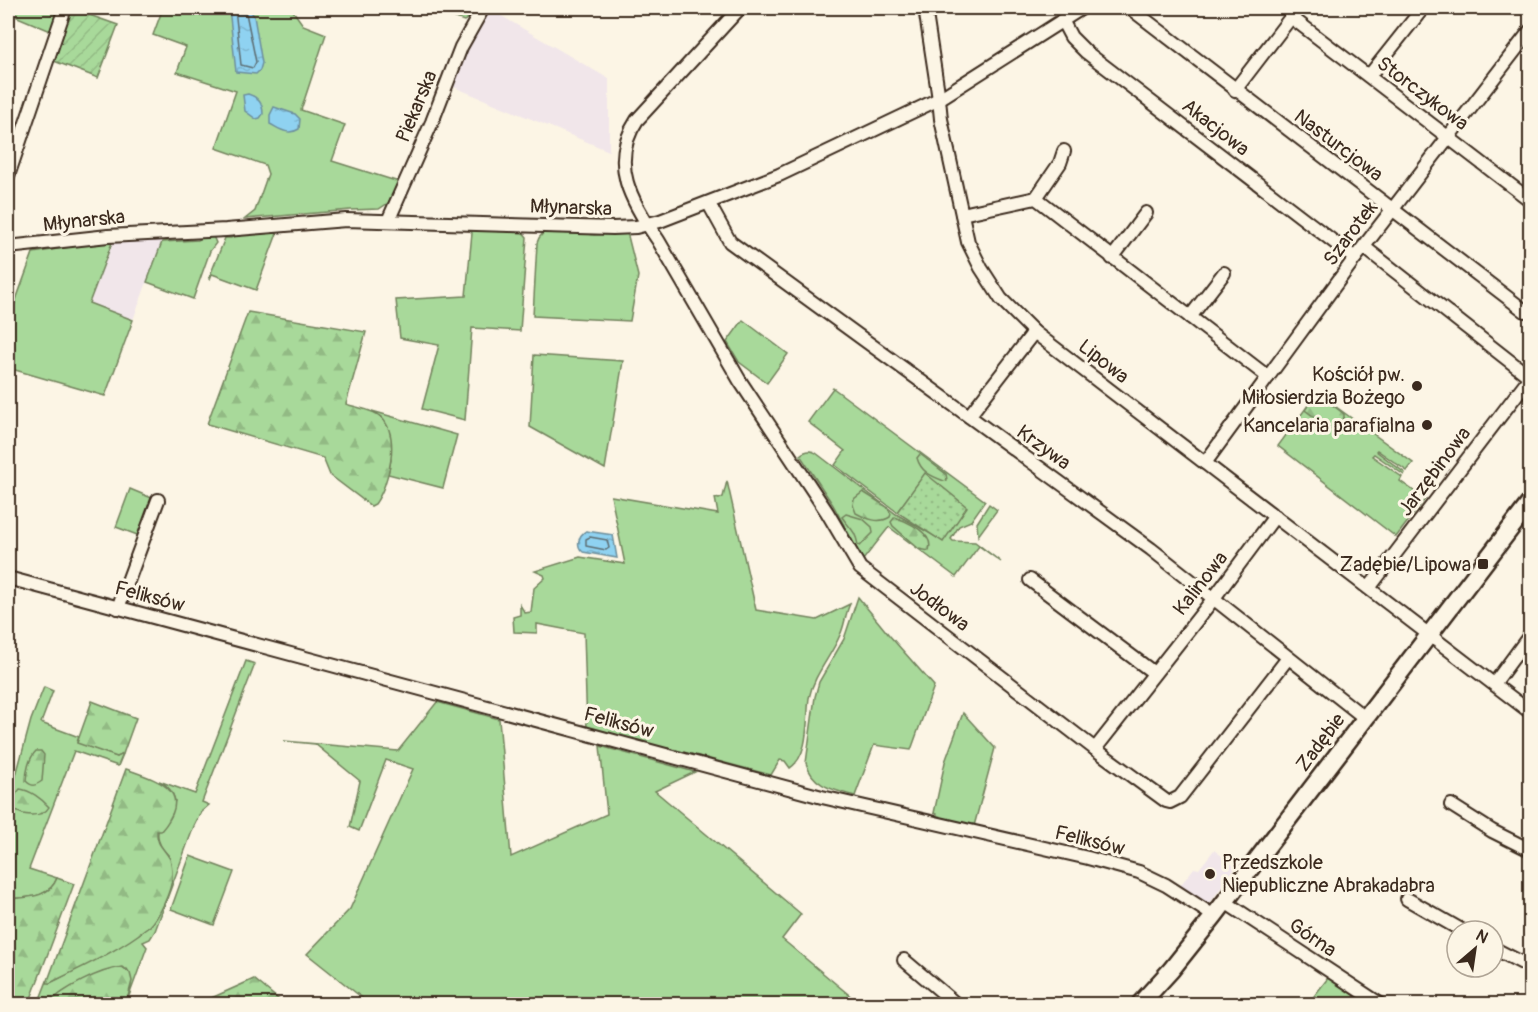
<svg xmlns="http://www.w3.org/2000/svg" width="1538" height="1012" viewBox="0 0 1538 1012" font-family="Pangolin,sans-serif">
<style>
.built{fill:#f1e6ea}
.grass{fill:#a8d99a;stroke:#72825c;stroke-width:1.5}
.forest{fill:url(#forest-firs);stroke:#72825c;stroke-width:1.5}
.park{fill:url(#park-dots);stroke:#72825c;stroke-width:1.5}
.garden{fill:url(#garden-furrows);stroke:#72825c;stroke-width:1.5}
.water{fill:url(#water-ripples);stroke:#6d8f9d;stroke-width:1.5}
.lines{fill:none;stroke-linecap:round;stroke-linejoin:round}
.shore{stroke:#5d6d72;stroke-width:1.5}
.street-casing{stroke:#3b2a1e;stroke-width:16}
.secondary-casing{stroke:#3b2a1e;stroke-width:21}
.street{stroke:#fcf5e5;stroke-width:12}
.secondary{stroke:#fcf5e5;stroke-width:16}
.poi-dot{fill:#3b2a1e;stroke:#fcf5e5;stroke-width:2}
.labels{text-anchor:middle;stroke-width:6;stroke-linejoin:round;paint-order:stroke}
.street-label{font-size:20px;fill:#3b2a1e;stroke:#fcf5e5}
.poi-label{font-size:20px;fill:#3b2a1e;stroke:#fcf5e5;text-anchor:end}
</style>
<defs>
<pattern id="forest-firs" width="22" height="20" patternUnits="userSpaceOnUse" patternTransform="scale(1.5)"><rect width="22" height="20" fill="#a8d99a"/><path d="M5 1l3.5 6h-7zM16 11l3.5 6h-7z" fill="#92ba84"/></pattern>
<pattern id="park-dots" width="8" height="8" patternUnits="userSpaceOnUse" patternTransform="scale(1.5)"><rect width="8" height="8" fill="#a8d99a"/><path d="M2 2h.1M6 6h.1" fill="none" stroke="#92ba84" stroke-width="1.8" stroke-linecap="round"/></pattern>
<pattern id="garden-furrows" width="10" height="10" patternUnits="userSpaceOnUse" patternTransform="scale(1.5)"><rect width="10" height="10" fill="#a8d99a"/><path d="M-1 1l2-2M0 10L10 0M9 11l2-2" fill="none" stroke="#92ba84"/></pattern>
<pattern id="water-ripples" width="26" height="14" patternUnits="userSpaceOnUse" patternTransform="scale(1.5)"><rect width="26" height="14" fill="#8fd2f1"/><path d="M2 4q2-2 4 0t4 0M15 11q2-2 4 0t4 0" fill="none" stroke="#7cb4ce"/></pattern>
</defs>
<rect width="100%" height="100%" fill="#fcf5e5"/>
<filter id="ink" filterUnits="userSpaceOnUse"><feTurbulence type="fractalNoise" baseFrequency=".0167" numOctaves="2"/><feDisplacementMap in="SourceGraphic" scale="12" xChannelSelector="R" yChannelSelector="G"/><feConvolveMatrix kernelMatrix="1 2 1 2 8 2 1 2 1" color-interpolation-filters="sRGB"/></filter>
<g filter="url(#ink)">
<g class="built">
<polygon points="488,8 609,79 609,151 449,85 469,37"/>
<polygon points="164,236 133,320 89,303 114,237"/>
<polygon points="1214,850 1236,867 1208,905 1179,887 1194,868 1199,869"/>
</g>
<g class="grass">
<polygon points="8,8 62,8 53,32 8,13"/>
<polygon points="163,8 291,8 303,25 326,34 301,110 345,125 332,161 399,182 388,203 379,209 351,210 245,219 255,211 268,174 265,165 216,148 236,91 177,72 186,47 153,35"/>
<polygon points="428,8 478,8 469,18 464,21"/>
<polygon points="467,227 520,229 527,237 520,331 472,328 465,420 422,409 439,345 400,338 396,300 466,296 472,233"/>
<polygon points="279,228 256,290 212,274 210,279 209,278 225,238 231,238 236,234"/>
<polygon points="545,231 570,231 594,235 627,232 638,276 630,321 533,316 537,243 539,238"/>
<polygon points="213,236 216,243 210,251 193,299 147,282 162,242 198,240 203,237"/>
<polygon points="113,240 89,303 133,320 105,396 8,368 8,322 33,253"/>
<polygon points="743,320 788,354 767,383 739,362 727,342"/>
<polygon points="534,355 623,361 605,469 530,427"/>
<path d="M833 388 985 501 971 521 959 526 951 539 953 541 975 542 1001 562 979 546 956 577 889 527 863 560 833 505 800 455C805 451 810 449 816 453L896 514 943 541 925 474 897 512 835 465 845 451 808 422Z"/>
<polygon points="1317,393 1413,463 1407,471 1377,450 1376,451 1405,473 1404,475 1374,454 1372,456 1402,477 1400,481 1425,499 1396,537 1278,446"/>
<polygon points="372,411 457,435 443,488 388,474 391,460 382,417"/>
<path d="M727 481 756 610 817 620 850 604C845 614 845 625 840 635 831 657 814 674 809 698 806 719 810 755 790 768L785 761 780 760 771 775 668 748V751L587 730 584 633 537 624V633L514 632 513 617 520 615V605L525 613 531 612 534 588 545 578 544 575 535 571 580 557 625 564 611 496 718 514 715 498 719 499 723 497Z"/>
<polygon points="130,489 154,499 140,536 116,527"/>
<polygon points="989,504 997,510 978,536 977,523"/>
<path d="M858 597 889 635 934 686 911 750 874 745 855 796C834 790 813 787 806 763L815 697 819 682 844 639Z"/>
<path d="M246 661 255 664 202 802 209 805 201 812 194 826 155 931 150 939 143 942 147 947 129 996C131 986 133 977 127 969 106 968 88 978 70 988 56 995 53 1004 38 1004L47 981 50 983 112 951 151 925 169 856C147 835 162 822 175 801 173 791 168 786 159 781L195 794Z"/>
<path d="M44 687 53 691 41 723 79 737 77 742 117 757 123 754 118 766 74 751 29 869 57 878C49 899 26 897 8 899V784L15 779 31 720Z"/>
<polygon points="437,702 499,719 511,857 607,814 600,746 695,772 655,791 801,914 782,939 860,1004 370,1004 307,954 350,909 413,769 386,760 359,831 350,827 360,781 315,744 284,741 398,751"/>
<polygon points="963,713 995,748 974,826 936,818 937,814 934,813 945,762"/>
<polygon points="190,856 234,872 214,925 171,909"/>
<polygon points="1328,978 1368,1004 1308,1004"/>
</g>
<g class="forest">
<path d="M248 312 366 332 346 404C357 408 372 409 381 417 401 436 389 485 375 504L371 506 330 475 323 458 207 424Z"/>
<polygon points="1317,393 1344,414 1344,417 1337,429 1330,429 1305,410"/>
<path d="M920 454 946 474 947 480 944 481C931 476 921 472 917 458Z"/>
<path d="M863 492 887 507 891 514 890 517C879 524 867 519 856 513L853 505 854 499Z"/>
<path d="M846 514 863 519 872 527 873 533 860 546 858 545C855 529 850 529 842 517Z"/>
<path d="M895 517C908 522 935 534 929 551L919 549 893 526 891 522Z"/>
<polygon points="92,701 136,718 123,754 117,757 77,743"/>
<path d="M36 751H41L44 755 42 781C35 786 32 787 26 781 26 772 29 758 36 751Z"/>
<path d="M126 769C160 781 195 791 161 831H157C156 845 164 848 170 859 172 864 172 871 172 877 172 889 159 918 150 926 120 950 83 967 50 983H47Z"/>
<path d="M20 789C30 790 42 799 49 807 43 818 21 817 13 808 13 800 14 795 20 789Z"/>
<path d="M57 878 74 884 29 1004 8 1000V899C26 897 49 899 57 878Z"/>
<path d="M122 967 130 973 132 981 126 1004H48C64 988 99 970 122 967Z"/>
<polygon points="254,979 284,1004 198,1004"/>
</g>
<polygon class="park" points="925,473 967,507 943,542 897,512"/>
<polygon class="garden" points="78,11 118,25 98,78 54,61 68,16"/>
<g class="water">
<polygon points="229,8 249,8 254,16 262,63 260,70 256,74 236,72"/>
<path d="M248 94C258 97 263 103 263 114L260 118 256 119 245 111 243 95Z"/>
<path d="M274 107 295 114 300 119 299 129C288 136 280 129 270 124V115Z"/>
<path d="M586 531 613 535 617 558 583 552C575 546 579 535 586 531Z"/>
</g>
<g class="lines">
<g class="shore">
<polyline points="235,8 241,65 253,68 256,62 245,8"/>
<polygon points="590,537 607,540 609,548 606,550 586,546 586,539"/>
</g>
<defs>
<g id="street">
<path d="M740 8 637 120C608 163 632 203 658 240L740 381 827 512 860 568 1095 749 1166 801 1170 802 1180 797 1288 658"/>
<polyline points="925,8 939,99 941,119 968,242 981,268 1001,299 1034,332 1530,712"/>
<polyline points="1130,8 1525,311"/>
<polyline points="1291,17 1530,200"/>
<polyline points="1062,20 1071,37 1086,52 1355,258"/>
<polyline points="1369,76 1423,8"/>
<polyline points="1235,90 1298,8"/>
<polyline points="8,176 65,8"/>
<polyline points="1036,198 1060,163 1064,151"/>
<polyline points="709,204 730,242 1151,549 1365,718"/>
<polyline points="962,214 1036,198 1268,377"/>
<polyline points="388,221 432,122 461,47 483,8"/>
<polyline points="8,247 108,236 226,230 346,220 613,228 636,227 660,221 779,175 939,99 1082,8"/>
<polyline points="1364,247 1530,377"/>
<polyline points="1112,258 1146,213"/>
<polyline points="1190,317 1224,273"/>
<polyline points="969,416 1034,332"/>
<polyline points="1205,463 1355,258 1530,31"/>
<polyline points="8,578 822,797 1088,858 1139,872 1166,885 1214,916"/>
<polyline points="1030,580 1154,673"/>
<polyline points="1369,588 1530,377"/>
<polyline points="118,608 158,500"/>
<polyline points="1494,684 1530,635"/>
<polyline points="1095,749 1214,598 1275,516"/>
<polyline points="1451,805 1492,831 1530,850"/>
<polyline points="1407,899 1463,931"/>
<polyline points="1225,902 1380,1004"/>
<polyline points="1493,948 1530,967"/>
<polyline points="904,960 956,1004"/>
</g>
<polyline id="secondary" points="1140,1004 1171,970 1214,916 1530,503"/>
</defs>
<use href="#street" class="street-casing"/>
<use href="#secondary" class="secondary-casing"/>
<use href="#street" class="street"/>
<use href="#secondary" class="secondary"/>
</g>
</g>
<g class="poi-dot">
<circle cx="1417" cy="386" r="6"/>
<circle cx="1427" cy="425" r="6"/>
<rect x="1477" y="558" width="12" height="12" rx="3"/>
<circle cx="1210" cy="874" r="6"/>
</g>
<g class="labels">
<g class="street-label">
<text transform="translate(1423 93) rotate(37)" y="7">Storczykowa</text>
<text transform="translate(416 106) rotate(-67)" y="7">Piekarska</text>
<text transform="translate(1216 127) rotate(38)" y="7">Akacjowa</text>
<text transform="translate(1339 145) rotate(37)" y="7">Nasturcjowa</text>
<text transform="translate(571 207) rotate(2)" y="7">Młynarska</text>
<text transform="translate(84 220) rotate(-6)" y="7">Młynarska</text>
<text transform="translate(1350 233) rotate(-53)" y="7">Szarotek</text>
<text transform="translate(1104 361) rotate(38)" y="7">Lipowa</text>
<text transform="translate(1044 447) rotate(36)" y="7">Krzywa</text>
<text transform="translate(1434 471) rotate(-53)" y="7">Jarzębinowa</text>
<text transform="translate(1200 583) rotate(-52)" y="7">Kalinowa</text>
<text transform="translate(150 596) rotate(15)" y="7">Feliksów</text>
<text transform="translate(940 606) rotate(37)" y="7">Jodłowa</text>
<text transform="translate(619 722) rotate(15)" y="7">Feliksów</text>
<text transform="translate(1320 742) rotate(-53)" y="7">Zadębie</text>
<text transform="translate(1090 840) rotate(14)" y="7">Feliksów</text>
<text transform="translate(1313 937) rotate(34)" y="7">Górna</text>
</g>
<g class="poi-label">
<text x="1405" y="381">Kościół pw.<tspan x="1405" dy="23">Miłosierdzia Bożego</tspan></text>
<text x="1415" y="432">Kancelaria parafialna</text>
<text x="1471" y="571">Zadębie/Lipowa</text>
<text x="1222" y="869" text-anchor="start">Przedszkole<tspan x="1222" dy="23">Niepubliczne Abrakadabra</tspan></text>
</g>
</g>
<rect width="1538" height="1012" fill="none" stroke="#fcf5e5" stroke-width="30"/>
<rect x="15" y="15" width="1508" height="982" fill="none" stroke="#3b2a1e" stroke-width="2" filter="url(#ink)"/>
<g transform="translate(1475 949) rotate(29)"><circle r="28" fill="#fcf5e5" stroke="#afa495" stroke-width="1.5"/>
<path d="M0-4.5L10 22L0 15L-10 22Z" fill="#3b2a1e"/>
<text y="-9" font-size="16" font-weight="bold" text-anchor="middle" fill="#3b2a1e">N</text>
</g>
</svg>
